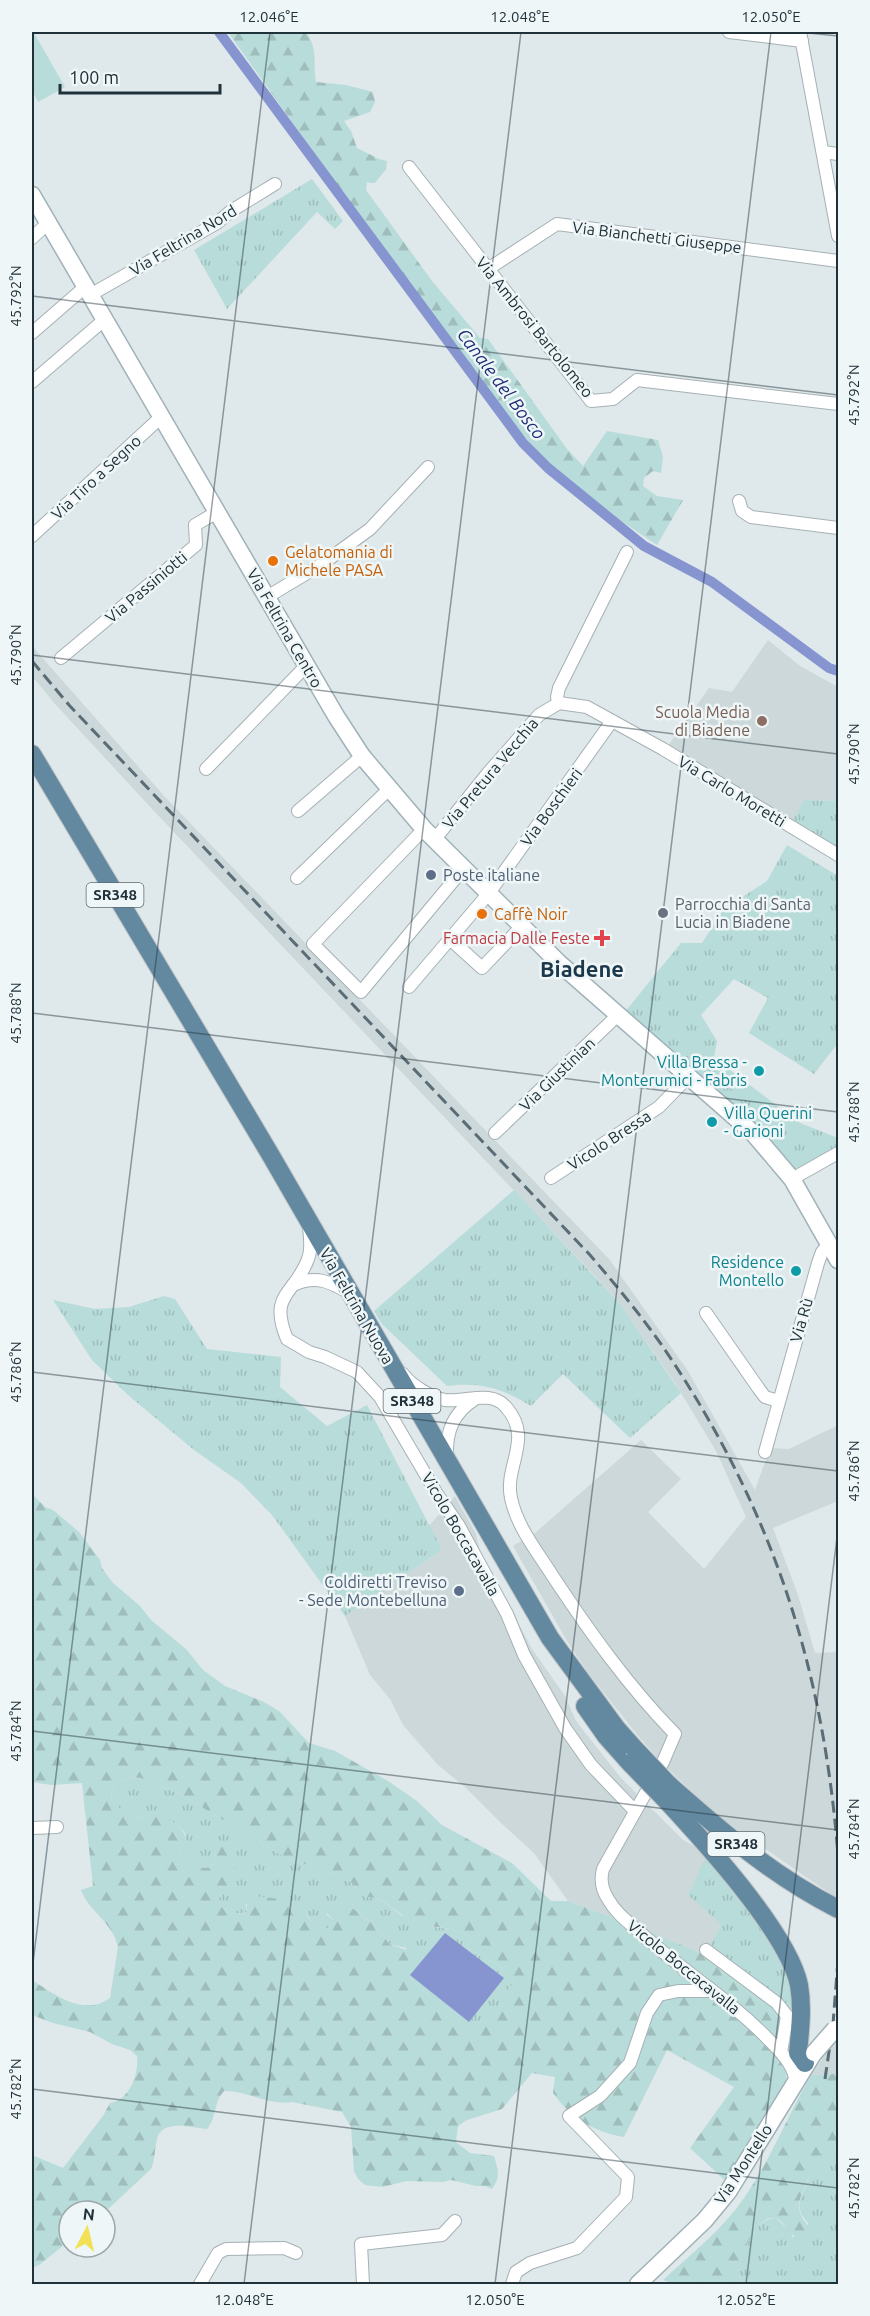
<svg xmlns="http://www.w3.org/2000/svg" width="870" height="2316" viewBox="0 0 870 2316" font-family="Ubuntu,sans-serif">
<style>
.built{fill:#cdd8da}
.grass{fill:url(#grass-tufts)}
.forest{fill:url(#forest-firs);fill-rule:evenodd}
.pitch{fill:#b8dcd9}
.water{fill:#8695d0}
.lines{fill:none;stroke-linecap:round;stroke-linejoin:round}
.canal{stroke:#8695d0;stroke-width:10}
.street-casing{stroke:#a6b1b5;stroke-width:14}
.secondary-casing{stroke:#a0b2b9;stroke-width:19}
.primary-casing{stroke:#c1c5c8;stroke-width:20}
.street{stroke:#fff;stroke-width:12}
.secondary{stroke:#fff;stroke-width:16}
.primary{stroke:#6389a0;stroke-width:18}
.rail{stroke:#5a6c76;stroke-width:3;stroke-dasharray:12 6;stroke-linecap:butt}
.secondary-bridge-casing{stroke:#a0b2b9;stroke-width:19;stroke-linecap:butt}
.primary-bridge-casing{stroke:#c1c5c8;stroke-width:20;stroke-linecap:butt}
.secondary-bridge{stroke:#fff;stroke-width:16}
.primary-bridge{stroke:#6389a0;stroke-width:18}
.ticks{fill:none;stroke:#20313a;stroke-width:1.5;stroke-opacity:0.45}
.food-dot{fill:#e8710a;stroke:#eff6f7;stroke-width:2}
.education-dot{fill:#8d6e63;stroke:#eff6f7;stroke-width:2}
.service-dot{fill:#5c6f8a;stroke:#eff6f7;stroke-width:2}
.worship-dot{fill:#6b7280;stroke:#eff6f7;stroke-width:2}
.health-dot{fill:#e0444e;stroke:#eff6f7;stroke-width:2}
.culture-dot{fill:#0f9aa8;stroke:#eff6f7;stroke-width:2}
.labels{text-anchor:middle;stroke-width:5;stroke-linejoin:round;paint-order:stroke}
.shield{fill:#eff6f7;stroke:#5e6c73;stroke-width:1.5}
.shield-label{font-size:15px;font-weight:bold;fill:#20313a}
.street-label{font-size:16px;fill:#20313a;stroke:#eff6f7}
.food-label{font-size:16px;fill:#c56008;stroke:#eff6f7;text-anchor:start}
.education-label{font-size:16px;fill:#785e54;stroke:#eff6f7;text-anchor:end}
.service-label{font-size:16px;fill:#4e5e75;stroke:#eff6f7;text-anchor:start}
.worship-label{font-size:16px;fill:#5b616d;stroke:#eff6f7;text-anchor:start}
.health-label{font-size:16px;fill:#be3a42;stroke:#eff6f7;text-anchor:end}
.culture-label{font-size:16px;fill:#0d838f;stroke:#eff6f7;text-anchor:end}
.water-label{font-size:18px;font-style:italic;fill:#1b2c76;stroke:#eff6f7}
.district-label{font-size:22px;font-weight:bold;fill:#1c394c;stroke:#eff6f7}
.neatline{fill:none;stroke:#20313a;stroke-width:2}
.ticks-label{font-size:15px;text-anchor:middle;fill:#20313a}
</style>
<defs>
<pattern id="grass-tufts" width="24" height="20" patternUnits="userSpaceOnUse" patternTransform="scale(1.5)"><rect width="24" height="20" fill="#b8dcd9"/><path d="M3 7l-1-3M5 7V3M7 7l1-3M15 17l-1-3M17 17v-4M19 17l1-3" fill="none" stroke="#9ebdbb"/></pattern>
<pattern id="forest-firs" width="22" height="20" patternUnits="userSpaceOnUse" patternTransform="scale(1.5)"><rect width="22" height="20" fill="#b8dcd9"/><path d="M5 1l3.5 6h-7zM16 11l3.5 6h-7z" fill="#9ebdbb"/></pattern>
</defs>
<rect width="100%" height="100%" fill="#dfe8ea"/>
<g class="built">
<polygon points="768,640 800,666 838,687 838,801 804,800 790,825 665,750 709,688 732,692"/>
<polygon points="32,646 165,797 609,1259 688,1371 755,1490 770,1448 789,1449 838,1425 838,1501 773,1528 798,1595 815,1653 838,1652 838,1899 735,1828 710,1809 661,1762 639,1737 589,1674 567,1641 513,1546 535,1533 641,1440 681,1479 648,1512 704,1569 746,1517 716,1451 675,1383 620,1304 593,1274 154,811 55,704 32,676"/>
<polygon points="455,1496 476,1534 480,1551 509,1606 532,1649 565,1696 576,1721 621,1778 682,1839 707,1854 721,1924 705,1955 644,1929 568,1901 534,1853 501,1823 465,1787 438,1765 403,1725 390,1699 370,1675 345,1616 442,1550 428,1527"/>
<polygon points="838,2036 838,2074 811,2075"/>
</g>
<g class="grass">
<polygon points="312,179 343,221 335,229 317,212 227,309 194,250"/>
<polygon points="804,800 838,801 838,853 790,825"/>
<polygon points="787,845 838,876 838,1043 814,1074 749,1033 768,998 734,979 701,1015 717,1041 714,1058 800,1123 838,1138 838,1150 791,1172 624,1013 681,943 702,943 724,909 767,881"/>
<path d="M514 1190 620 1304 681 1393 630 1438 563 1374 531 1406C502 1388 480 1382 447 1386L382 1324 374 1311Z"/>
<polygon points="164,1296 175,1299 207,1349 281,1357 280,1387 327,1426 367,1405 442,1550 345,1616 272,1515 241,1483 194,1450 128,1395 92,1360 53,1300 95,1309 129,1307"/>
<path d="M131 1777 141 1778 180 1794 288 1859 296 1860 320 1871 338 1875 352 1883 363 1896 380 1899 401 1915 433 1927 451 1929 468 1935 481 1957 497 1964 515 1982 504 1994V2003L492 2019 476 2023 469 2028H461L450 2011 431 1998 407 1975 406 1948 389 1944 379 1929 353 1908 326 1914 333 1920 329 1928C311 1928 314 1923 304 1911 301 1908 296 1906 292 1905 275 1897 264 1898 246 1904L247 1912C236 1915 229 1913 220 1906L219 1898 235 1869 216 1850 212 1867C198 1870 191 1865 180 1856L179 1848 186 1835C179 1822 164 1817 149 1817 144 1817 140 1818 134 1817 125 1814 117 1807 111 1799L112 1791 116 1783Z"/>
<polygon points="707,1854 723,1867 785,1963 791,1990 794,2032 745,1989 730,1980 705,1955 721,1924 688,1895"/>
<path d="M832 2149 838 2151V2284H741C740 2279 738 2271 739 2265 744 2247 754 2220 775 2218L790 2230 793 2238 809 2224C786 2202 813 2187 810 2165L823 2151Z"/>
</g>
<g class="forest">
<path d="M228 32H306C318 48 313 63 316 82L346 85 373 92 375 102 370 112 344 121 351 131 357 148 379 159 387 161 386 169 375 183 367 182 366 190 432 281 480 338 488 339 567 449 583 466 607 431 658 440 663 457 661 473 653 471 644 478 643 486 657 496 683 500 657 545 593 502 545 462 475 374 404 274 363 222Z"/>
<path d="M32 1494 45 1507 53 1510 79 1532 100 1560 102 1568 112 1582 140 1606 151 1620 186 1649 203 1670 225 1686 264 1702 279 1711 309 1743 335 1751 388 1781 417 1801 442 1825 512 1863 551 1901H568L644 1929 705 1955 730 1980 745 1989 794 2032 786 2080 752 2149 730 2185 690 2148 734 2087 667 2050 624 2137C594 2132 571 2118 553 2093L555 2077 532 2073 502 2109 467 2120 458 2126 456 2142 470 2153 494 2156C498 2170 501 2177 492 2189L485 2186H476L451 2180 443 2182 407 2181 382 2187 365 2185 358 2179 354 2171 351 2127 342 2112 292 2102C268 2106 247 2090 224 2091 213 2103 217 2118 207 2129 194 2128 165 2119 158 2136 154 2147 156 2158 151 2169L105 2212 69 2211V2241L39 2265 32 2268V2155L63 2168 103 2116 110 2103C130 2100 139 2074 137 2056L130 2050 112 2044 90 2032 53 2023 32 2015V1980C55 1995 84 2017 110 1998L118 1947C113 1922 89 1912 81 1890L93 1886 82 1783 51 1785 32 1782ZM131 1777 141 1778 180 1794 288 1859 296 1860 320 1871 338 1875 352 1883 363 1896 380 1899 415 1924 451 1929 468 1935 481 1957 497 1964 515 1982 504 1994V2003L492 2019 476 2023 469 2028 461 2027 450 2011 431 1998 407 1975 408 1963 413 1952 389 1944 379 1929 345 1902 328 1901 321 1906 333 1920 329 1928C304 1928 312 1911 296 1904 281 1897 263 1898 247 1895V1912C236 1915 229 1913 220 1906L219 1898 228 1884 238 1861C234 1851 232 1847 222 1844L216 1850 212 1867C198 1870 191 1864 180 1856L179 1848 187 1844C185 1824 168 1816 149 1817 143 1817 139 1818 134 1817 125 1814 117 1806 111 1799L112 1791 116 1783Z"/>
<path d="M838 2074V2151C825 2147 819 2155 811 2165 812 2183 792 2198 802 2217 804 2222 810 2227 814 2232L811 2241 802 2243C791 2237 785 2220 774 2218 757 2216 742 2252 739 2265 738 2271 740 2279 741 2284H675L663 2280C691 2254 722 2230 744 2198 771 2159 788 2115 811 2075Z"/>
</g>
<polygon class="pitch" points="34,33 65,87 38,102 32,90 32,35"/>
<polygon class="water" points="445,1933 504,1978 469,2022 410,1975"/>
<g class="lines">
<polyline class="canal" points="219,32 523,443 548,468 644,546 712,582 829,668 838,671"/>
<defs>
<g id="street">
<polyline points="729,32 802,41"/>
<polyline points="800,32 838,236"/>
<polyline points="823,152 838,154"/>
<polyline points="409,167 591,401 613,399 637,380 838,404"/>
<polyline points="32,238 48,223"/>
<polyline points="488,269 557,224 838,261"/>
<polyline points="90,295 217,223 231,211 275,184"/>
<polyline points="32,333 85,287"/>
<polyline points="32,382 104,320"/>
<polyline points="739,501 742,511 751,517 838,528"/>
<polyline points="32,536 161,417"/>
<polyline points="267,597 322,564 370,529 428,467"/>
<polyline points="61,658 196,545 195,525 217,512"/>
<polyline points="559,703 587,707 663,749 838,855"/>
<polyline points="559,703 557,697 559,688 627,552"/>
<polyline points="206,769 307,665"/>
<polyline points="298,811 362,756"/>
<polyline points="424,829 313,944 361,992 464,868"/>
<polyline points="435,839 488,773 539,715 559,703"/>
<polyline points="297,878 389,789"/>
<polyline points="450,939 482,968 522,926"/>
<polyline points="409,987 489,893 612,721"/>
<polyline points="495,1133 619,1014"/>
<polyline points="551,1178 659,1107 690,1075"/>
<polyline points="792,1179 838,1153"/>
<path d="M309 1227C310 1237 312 1249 308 1259 295 1295 268 1293 287 1339L309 1352 325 1357 357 1372 380 1397 437 1494 459 1526 507 1614 524 1655 565 1728 591 1765 635 1811"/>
<path d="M293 1285C316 1275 329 1281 349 1293"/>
<polyline points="706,1313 759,1389 765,1397 778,1401"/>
<path d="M403 1374C411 1385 430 1397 445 1400 464 1403 491 1389 506 1407 534 1439 504 1465 511 1498 517 1527 537 1551 552 1575 589 1631 628 1686 675 1734L663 1762 603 1869C600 1880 602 1890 608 1899 616 1914 631 1924 643 1935 684 1972 732 2001 770 2041 780 2051 792 2063 795 2078"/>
<polyline points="765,1452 818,1263 822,1252 830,1243"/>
<path d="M447 1457C446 1431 453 1413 475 1399"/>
<polyline points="32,1828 57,1827"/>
<polyline points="706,1950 777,2003 787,2016 781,2052"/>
<polyline points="200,2284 218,2253 226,2249 284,2248 296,2253"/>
<polyline points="363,2284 361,2244 442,2235 455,2221"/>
<polyline points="512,2284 516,2272 530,2263 577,2248 626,2197 628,2177 569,2116 600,2096 630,2063 647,2013 659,1995 678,1991 712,1991"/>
</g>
<g id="secondary">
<polyline points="32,195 336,716 362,756 424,829 559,963 753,1133 792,1179 838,1260"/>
<polyline points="638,2284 705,2220 728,2192 813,2054"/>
</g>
<g id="primary">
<polyline points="32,754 270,1154 550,1638 617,1729 633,1747"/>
<polyline points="585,1706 606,1736 630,1763"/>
<path d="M668 1784C722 1832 773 1876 838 1909"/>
<path d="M663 1797C701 1838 788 1932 799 1985 803 2008 800 2031 798 2053L805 2063"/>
</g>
</defs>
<use href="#street" class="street-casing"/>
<use href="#secondary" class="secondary-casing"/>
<use href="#primary" class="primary-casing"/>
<use href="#street" class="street"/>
<use href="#secondary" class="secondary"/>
<use href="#primary" class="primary"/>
<g class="rail">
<path d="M32 661 69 705 590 1255C615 1284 639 1313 661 1344 770 1503 823 1663 838 1855"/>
<polyline points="825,2079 833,2024 838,1960"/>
</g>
<defs>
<polyline id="secondary-bridge" points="814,2053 835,2029"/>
<g id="primary-bridge">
<polyline points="633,1747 668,1784"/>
<polyline points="630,1763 663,1797"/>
</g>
</defs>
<use href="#secondary-bridge" class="secondary-bridge-casing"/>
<use href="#primary-bridge" class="primary-bridge-casing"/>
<use href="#secondary-bridge" class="secondary-bridge"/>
<use href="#primary-bridge" class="primary-bridge"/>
</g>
<path class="ticks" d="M799 32 838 36M32 296 838 395M32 655 838 754M32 1013 838 1112M32 1372 838 1471M32 1731 838 1830M32 1971 270 32M32 2089 838 2188M244 2284 521 32M495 2284 771 32M746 2284 838 1529"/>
<g class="food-dot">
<circle cx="273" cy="561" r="6"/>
<circle cx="482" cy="914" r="6"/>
</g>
<circle class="education-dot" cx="762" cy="721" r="6"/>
<g class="service-dot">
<circle cx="431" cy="875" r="6"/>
<circle cx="459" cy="1591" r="6"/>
</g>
<circle class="worship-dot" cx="663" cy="913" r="6"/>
<path class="health-dot" d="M599 929h6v6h6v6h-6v6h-6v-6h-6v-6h6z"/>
<g class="culture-dot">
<circle cx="759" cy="1071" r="6"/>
<circle cx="712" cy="1122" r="6"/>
<circle cx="796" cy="1271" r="6"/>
</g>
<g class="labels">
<g class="shield">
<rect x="86.5" y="883" width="57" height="24" rx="4.5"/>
<rect x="383.5" y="1389" width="57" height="24" rx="4.5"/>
<rect x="707.5" y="1832" width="57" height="24" rx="4.5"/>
</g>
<g class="shield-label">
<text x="115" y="900">SR348</text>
<text x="412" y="1406">SR348</text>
<text x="736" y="1849">SR348</text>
</g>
<g class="street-label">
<text transform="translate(657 237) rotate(7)" y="6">Via Bianchetti Giuseppe</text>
<text transform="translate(183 240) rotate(-31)" y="6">Via Feltrina Nord</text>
<text transform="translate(535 327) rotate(51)" y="6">Via Ambrosi Bartolomeo</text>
<text transform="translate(96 477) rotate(-43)" y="6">Via Tiro a Segno</text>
<text transform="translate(146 587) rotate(-40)" y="6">Via Passiniotti</text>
<text transform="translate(285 628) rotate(60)" y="6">Via Feltrina Centro</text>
<text transform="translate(490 773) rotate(-50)" y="6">Via Pretura Vecchia</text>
<text transform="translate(732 791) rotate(31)" y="6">Via Carlo Moretti</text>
<text transform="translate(551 807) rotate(-54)" y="6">Via Boschieri</text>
<text transform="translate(557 1074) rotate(-44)" y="6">Via Giustinian</text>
<text transform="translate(609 1140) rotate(-33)" y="6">Vicolo Bressa</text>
<text transform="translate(357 1306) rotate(60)" y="6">Via Feltrina Nuova</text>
<text transform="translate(801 1320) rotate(-74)" y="6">Via Rù</text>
<text transform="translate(461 1534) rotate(60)" y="6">Vicolo Boccacavalla</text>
<text transform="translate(684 1967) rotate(39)" y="6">Vicolo Boccacavalla</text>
<text transform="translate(743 2164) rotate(-57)" y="6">Via Montello</text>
</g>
<g class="food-label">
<text x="285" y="558">Gelatomania di<tspan x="285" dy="18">Michele PASA</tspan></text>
<text x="494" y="920">Caffè Noir</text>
</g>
<g class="education-label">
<text x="750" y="718">Scuola Media<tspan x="750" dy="18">di Biadene</tspan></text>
</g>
<g class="service-label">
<text x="443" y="881">Poste italiane</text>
<text x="447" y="1588" text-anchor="end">Coldiretti Treviso<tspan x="447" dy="18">- Sede Montebelluna</tspan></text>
</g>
<g class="worship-label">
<text x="675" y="910">Parrocchia di Santa<tspan x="675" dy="18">Lucia in Biadene</tspan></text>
</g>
<g class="health-label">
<text x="590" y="944">Farmacia Dalle Feste</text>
</g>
<g class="culture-label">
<text x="747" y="1068">Villa Bressa -<tspan x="747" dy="18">Monterumici - Fabris</tspan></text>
<text x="724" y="1119" text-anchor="start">Villa Querini<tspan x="724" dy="18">- Garioni</tspan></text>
<text x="784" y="1268">Residence<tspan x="784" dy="18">Montello</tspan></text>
</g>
<g class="water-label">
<text transform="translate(501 384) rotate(53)" y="6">Canale del Bosco</text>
</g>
<g class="district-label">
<text x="582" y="977">Biadene</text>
</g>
</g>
<rect width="870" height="2316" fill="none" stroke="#eff6f7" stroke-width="66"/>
<g transform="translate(87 2229) rotate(7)"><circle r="28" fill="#eff6f7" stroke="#9ca7ab" stroke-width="1.5"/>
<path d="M0-4.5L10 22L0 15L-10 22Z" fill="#f2e056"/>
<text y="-9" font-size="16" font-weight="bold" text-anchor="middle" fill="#20313a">N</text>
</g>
<path d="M60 84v9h160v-9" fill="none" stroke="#20313a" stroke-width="3"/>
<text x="69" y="84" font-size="18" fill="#20313a" stroke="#eff6f7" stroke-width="4.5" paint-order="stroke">100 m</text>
<rect x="33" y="33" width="804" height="2250" class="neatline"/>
<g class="ticks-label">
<text x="269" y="22">12.046°E</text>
<text x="520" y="22">12.048°E</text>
<text x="771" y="22">12.050°E</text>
<text transform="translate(16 296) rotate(-90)" y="5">45.792°N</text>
<text transform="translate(854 395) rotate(-90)" y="5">45.792°N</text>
<text transform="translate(16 655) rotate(-90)" y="5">45.790°N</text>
<text transform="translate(854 754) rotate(-90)" y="5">45.790°N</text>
<text transform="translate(16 1013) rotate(-90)" y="5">45.788°N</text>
<text transform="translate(854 1112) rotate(-90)" y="5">45.788°N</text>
<text transform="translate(16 1372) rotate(-90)" y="5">45.786°N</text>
<text transform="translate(854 1471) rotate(-90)" y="5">45.786°N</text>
<text transform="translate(16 1731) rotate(-90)" y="5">45.784°N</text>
<text transform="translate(854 1829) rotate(-90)" y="5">45.784°N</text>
<text transform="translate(16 2089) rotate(-90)" y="5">45.782°N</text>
<text transform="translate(854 2188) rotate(-90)" y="5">45.782°N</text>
<text x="244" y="2305">12.048°E</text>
<text x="495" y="2305">12.050°E</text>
<text x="746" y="2305">12.052°E</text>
</g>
</svg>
